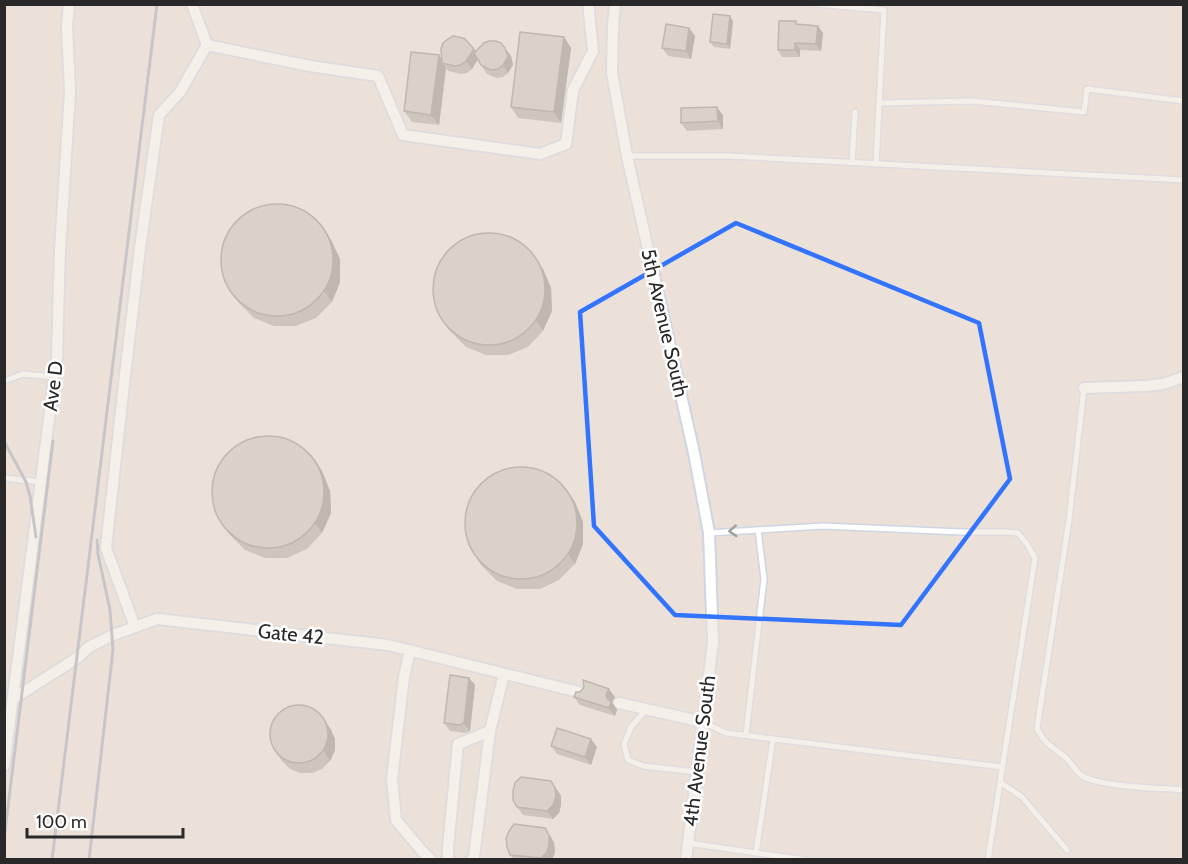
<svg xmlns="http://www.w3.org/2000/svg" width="1188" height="864" viewBox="0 0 1188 864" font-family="Cabin,sans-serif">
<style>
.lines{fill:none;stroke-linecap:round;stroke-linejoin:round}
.lane-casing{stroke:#ced5e3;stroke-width:8}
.street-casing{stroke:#ced5e3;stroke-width:14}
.lane{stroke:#fff;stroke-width:5}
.street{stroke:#fff;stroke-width:10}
.rail{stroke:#9ba2b4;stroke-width:3}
.wall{fill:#a8a39c}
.shaded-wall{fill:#88847f}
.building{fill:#c3bdb5;stroke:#88847f;stroke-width:1.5}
.oneway{stroke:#9e9e9e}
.marked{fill:none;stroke:#3374ff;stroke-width:4.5;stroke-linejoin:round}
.labels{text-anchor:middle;stroke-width:5;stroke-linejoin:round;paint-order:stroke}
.street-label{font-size:20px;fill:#282828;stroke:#fff}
</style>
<rect width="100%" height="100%" fill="#ece1d9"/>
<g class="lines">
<defs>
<g id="lane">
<polyline points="815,4 884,10 876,164"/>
<polyline points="879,103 973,101 1084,112 1087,89 1184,101"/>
<polyline points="628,156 729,156 1184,180"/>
<polyline points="852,162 855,112"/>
<polyline points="4,381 23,374 55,377"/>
<path d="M1084 388 1069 520 1037 728C1043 743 1054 748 1066 758 1072 763 1075 771 1081 775 1097 787 1161 788 1184 790"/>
<polyline points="4,478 41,482"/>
<polyline points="709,533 823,526 962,532 1004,532 1018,533 1027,544 1035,558 988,860"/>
<polyline points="646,710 631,727 624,744 628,760 643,766 697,772"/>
<polyline points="703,722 726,733 1002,767"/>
<polyline points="746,735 764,579 758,530"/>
<polyline points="1000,782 1022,797 1067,850"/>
<polyline points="688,843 806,860"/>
<polyline points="756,853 773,739"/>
</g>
<g id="street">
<polyline points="192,4 207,45 310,66 378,76 403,135 540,154 566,144 573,90 593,51 589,13 589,4"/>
<polyline points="615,4 613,26 612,73 627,156 694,453 709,533 713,642 686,860"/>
<polyline points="1084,388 1146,386 1163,384 1184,377"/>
<polyline points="135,627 106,548 124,384 140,248 159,115 180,92 207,45"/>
<polyline points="410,650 404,677 392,779 396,820 422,851 431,860"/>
<polyline points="13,699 77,658 89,647 113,635 157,619 388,645 583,693"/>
<polyline points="619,703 703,722"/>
<polyline points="4,766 57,357 60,249 70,92 67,27 69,4"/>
<polyline points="448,860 448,847 458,744 490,731 504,674"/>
<polyline points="472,860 474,857 490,731"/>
</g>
</defs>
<use href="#lane" class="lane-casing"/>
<use href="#street" class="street-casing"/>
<use href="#lane" class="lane"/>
<use href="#street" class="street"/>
<g class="rail">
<polyline points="4,441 26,482 30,496 36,537"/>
<polyline points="4,839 53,441"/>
<polyline points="52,860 157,4"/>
<polyline points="89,860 113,650 110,610 98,554 97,540"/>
</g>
</g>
<g class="wall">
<polygon points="733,21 730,49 714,47 710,42"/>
<polygon points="798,24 823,33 821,51 800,50 800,57 782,57 778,50"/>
<polygon points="689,28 695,36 691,59 668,56 662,48"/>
<polygon points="564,37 571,48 561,123 518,118 511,107"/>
<polygon points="505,48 511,56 513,65 508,73 503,77 497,78 491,76 486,73 478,59 472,69 467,73 461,74 448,71 446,68 439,125 412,122 404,111 442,60 475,52"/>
<polygon points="723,115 723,129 687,131 681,123"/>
<polygon points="324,229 331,240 340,259 340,282 332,302 316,318 296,326 274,326 254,318 238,302 231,292"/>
<polygon points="543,269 551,288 552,311 543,331 528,347 508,355 486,355 466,347 450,331 442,321"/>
<polygon points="322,471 330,491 331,513 322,533 307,549 287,558 265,558 245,550 229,534 221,523"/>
<polygon points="567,491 575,502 583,522 583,544 575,564 559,580 540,589 517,589 497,581 481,565 474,554"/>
<polygon points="469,678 475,685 470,731 466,733 450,731 444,723"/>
<polygon points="574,697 615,697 612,702 617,710 615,716 580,705"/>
<polygon points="330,728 335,739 335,750 330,761 322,769 312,773 300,773 290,769 282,761 274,750"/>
<polygon points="551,746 597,747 591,765 557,754"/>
<polygon points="557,789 561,796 561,805 559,813 553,819 523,815 517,807"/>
<polygon points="551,836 554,843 555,852 552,860 514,860 510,855"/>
</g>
<g class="shaded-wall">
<polygon points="730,16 733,21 730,49 727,44"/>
<polygon points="818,26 823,33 821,51 816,44"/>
<polygon points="689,28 695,36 691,59 686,51"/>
<polygon points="564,37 571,48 561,123 554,112"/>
<polygon points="795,43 800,50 800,57 795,50"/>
<polygon points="505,48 511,56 513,65 508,73 503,65"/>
<polygon points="474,49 479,57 472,69 466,61"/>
<polygon points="439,55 444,63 442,63 446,68 439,125 431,115"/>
<polygon points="717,107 723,115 723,129 718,121"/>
<polygon points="324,229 331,240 340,259 340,282 332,302 324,291"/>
<polygon points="536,258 543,269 551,288 552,311 543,331 536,320"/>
<polygon points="315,460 322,471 330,491 331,513 322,533 315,523"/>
<polygon points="567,491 575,502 583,522 583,544 575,564 568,554"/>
<polygon points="469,678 475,685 470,731 464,723"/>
<polygon points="609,689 615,697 612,702 617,710 615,716 609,708 607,698 606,694"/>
<polygon points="323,718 330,728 335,739 335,750 330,761 323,750"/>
<polygon points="591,739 597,747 591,765 585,757"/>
<polygon points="551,781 561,796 561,805 559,813 553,819 547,811"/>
<polygon points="545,828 554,843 555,852 552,860 542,860 541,858"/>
</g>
<g class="building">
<polygon points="713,14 730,16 727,44 710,42"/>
<polygon points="779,21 796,21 796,24 818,26 816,44 795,43 795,50 778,50"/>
<polygon points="666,24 689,28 686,51 662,48"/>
<polygon points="520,32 564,37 554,112 511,107"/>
<polygon points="453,36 459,37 465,39 474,49 466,61 461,65 455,66 442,63 441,49 443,43 448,39"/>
<polygon points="489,41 496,41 501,43 505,48 508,57 503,65 498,69 492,70 486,68 481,65 474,53 484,43"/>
<polygon points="411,52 439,55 431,115 404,111"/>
<polygon points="717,107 718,121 681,123 681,108"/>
<circle cx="277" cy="260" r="56"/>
<circle cx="489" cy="289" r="56"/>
<circle cx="268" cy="492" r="56"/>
<circle cx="521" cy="523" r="56"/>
<polygon points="450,675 469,678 464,723 460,725 444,723"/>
<polygon points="583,680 609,689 606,694 607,698 611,702 609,708 574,697 576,692 580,692 584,687"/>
<circle cx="299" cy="734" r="29"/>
<polygon points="557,728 591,739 585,757 551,746"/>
<polygon points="521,777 551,781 555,788 556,797 553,805 547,811 517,807 513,800 513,791 515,783"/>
<polygon points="514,824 545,828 549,835 549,844 547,852 541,858 510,855 507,847 506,838 509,831"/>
</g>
<defs><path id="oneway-chevron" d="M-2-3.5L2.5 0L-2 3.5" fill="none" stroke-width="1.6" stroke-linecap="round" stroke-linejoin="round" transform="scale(1.5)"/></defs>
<use class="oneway" href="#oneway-chevron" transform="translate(733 531) rotate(177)"/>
<path d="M0 0H1188V864H0ZM736 223 979 323 1010 479 901 625 675 615 594 526 580 312Z" fill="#ece1d9" fill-opacity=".55" fill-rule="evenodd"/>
<path class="marked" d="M736 223 979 323 1010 479 901 625 675 615 594 526 580 312Z"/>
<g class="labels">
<g class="street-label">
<text transform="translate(665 323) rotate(77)" y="7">5th Avenue South</text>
<text transform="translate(53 386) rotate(-83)" y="7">Ave D</text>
<text transform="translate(291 634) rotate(6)" y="7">Gate 42</text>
<text transform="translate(699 751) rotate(-83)" y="7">4th Avenue South</text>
</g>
</g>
<rect width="1188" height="864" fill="none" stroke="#282828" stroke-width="12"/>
<path d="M27 828v9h156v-9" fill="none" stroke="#282828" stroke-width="3"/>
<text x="36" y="828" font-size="18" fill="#282828" stroke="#ffffff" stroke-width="4.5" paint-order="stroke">100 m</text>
</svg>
